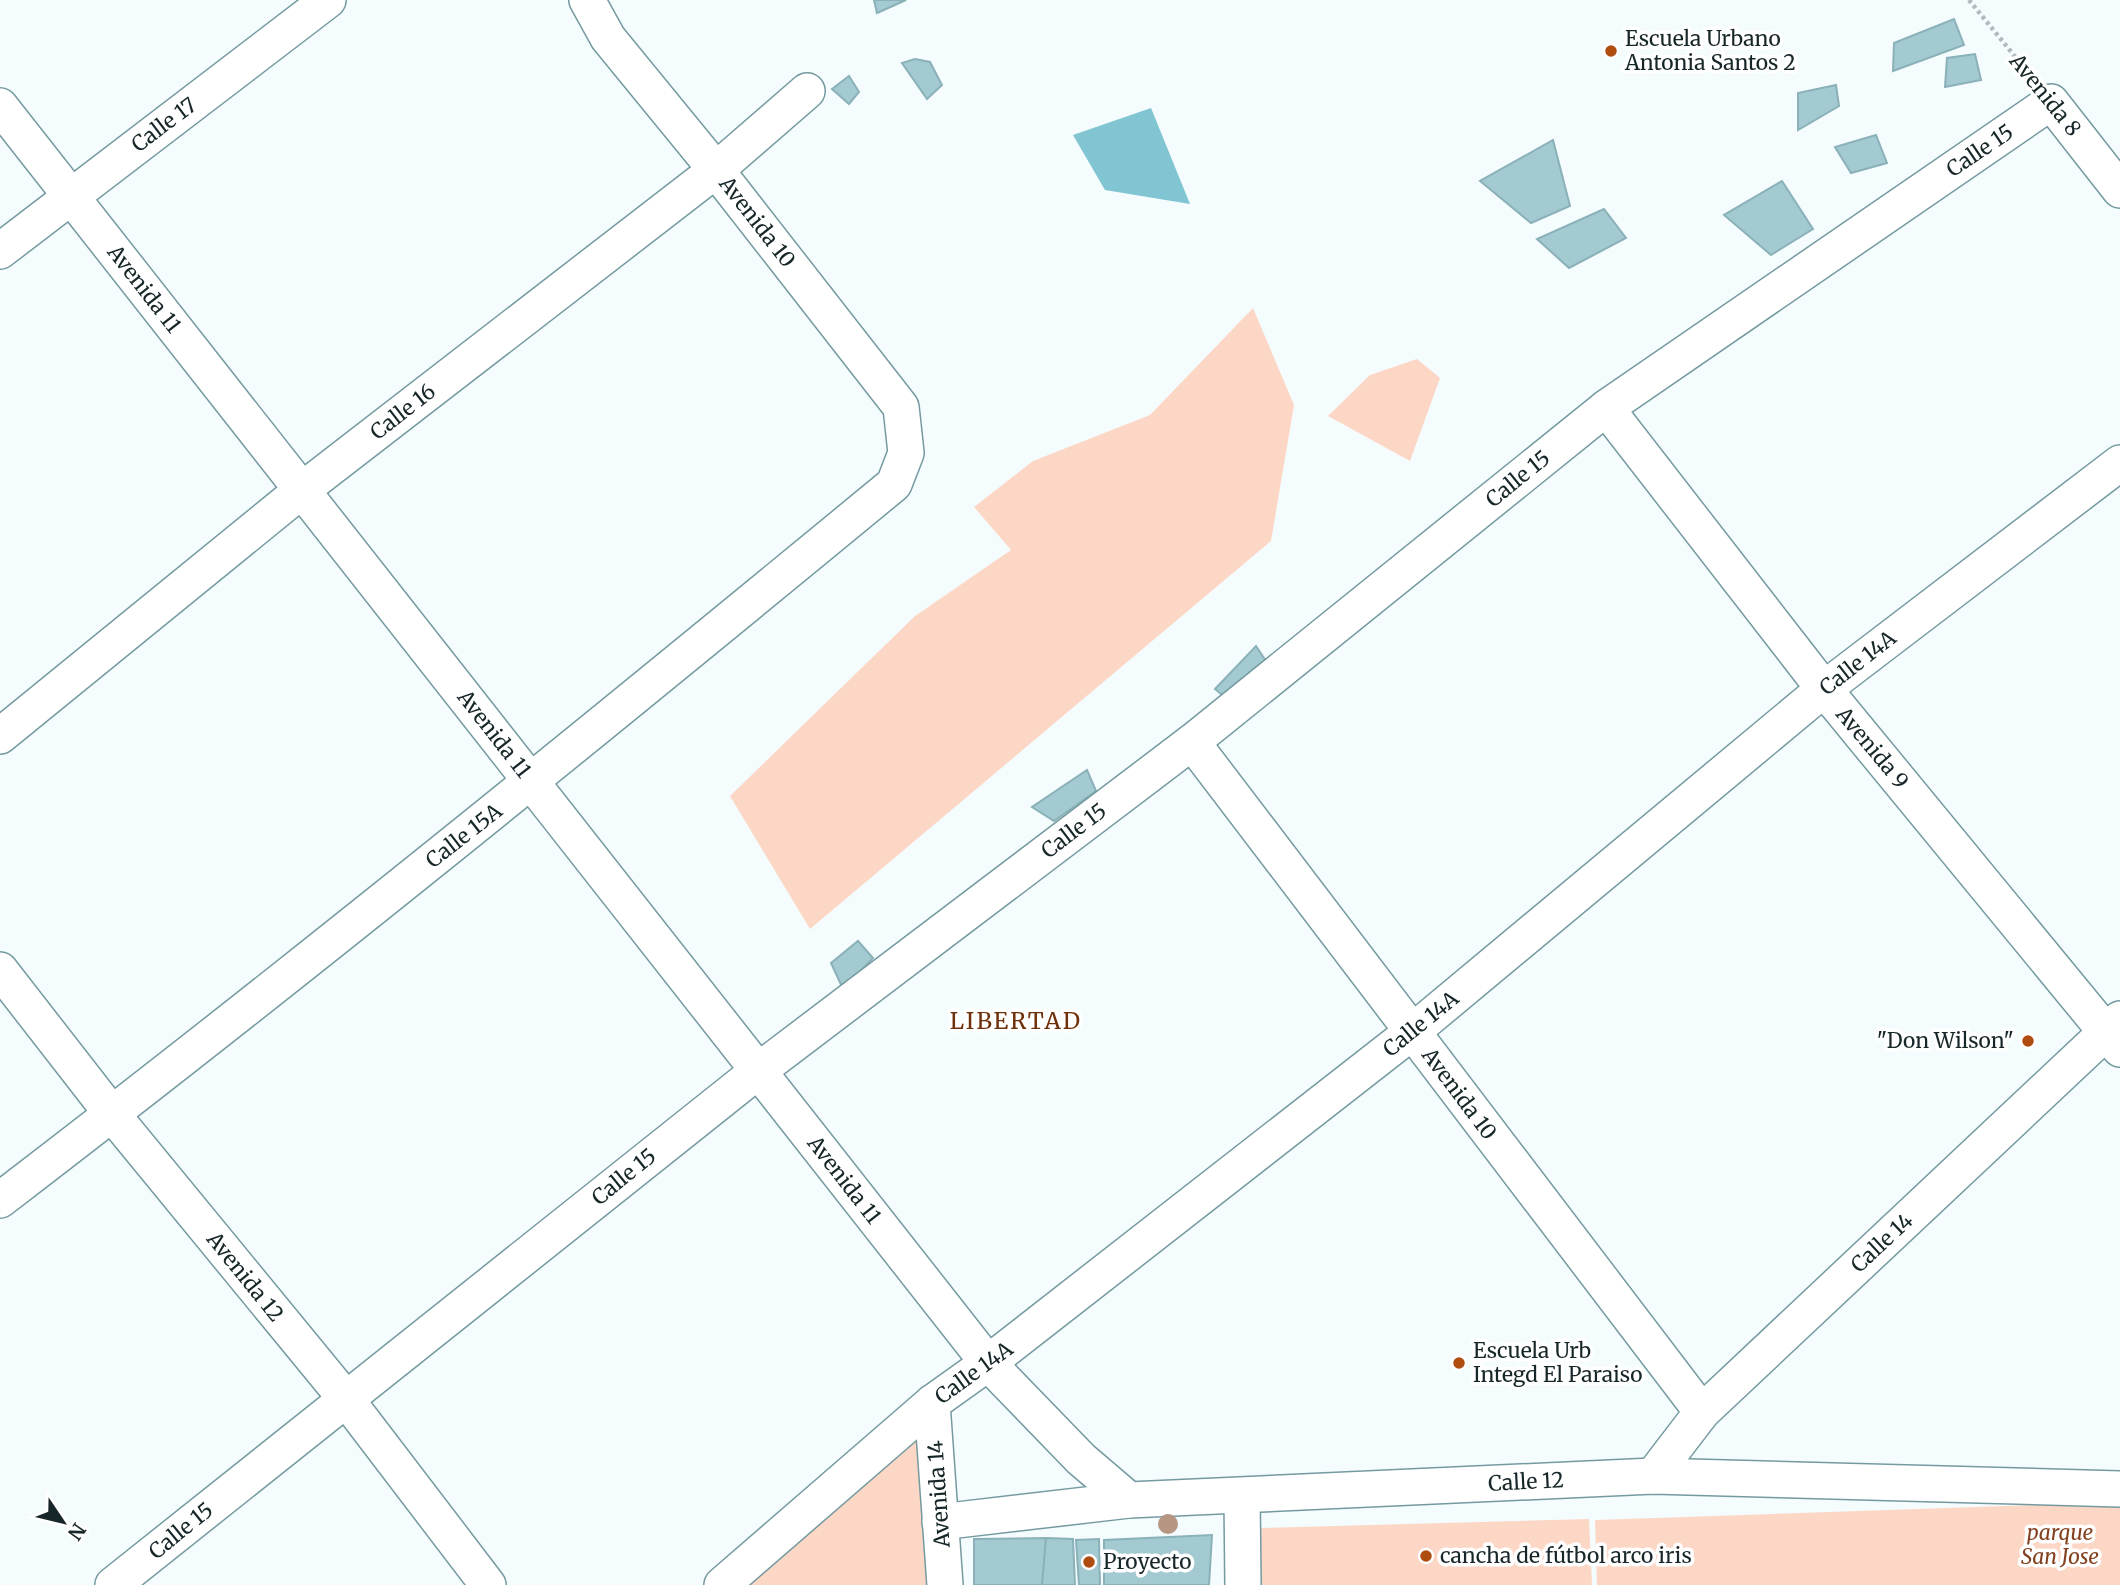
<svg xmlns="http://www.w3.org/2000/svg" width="2120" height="1585" viewBox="0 0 2120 1585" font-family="Merriweather,serif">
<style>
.green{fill:#fdd7c6}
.water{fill:#80c5d1}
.building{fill:#a3cad1;stroke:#8ab1b8;stroke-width:2}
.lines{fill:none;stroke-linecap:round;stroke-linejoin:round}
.minor-casing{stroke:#749aa0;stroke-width:38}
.path{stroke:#b1bbbd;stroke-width:4.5;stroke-dasharray:3.5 3.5;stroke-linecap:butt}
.minor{stroke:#fff;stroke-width:35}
.tree{fill:#b69583}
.poi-dot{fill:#af4d11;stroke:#fff;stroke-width:2.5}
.labels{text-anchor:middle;stroke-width:7;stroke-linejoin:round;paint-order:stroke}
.poi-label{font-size:21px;fill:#172629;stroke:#fff;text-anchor:start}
.street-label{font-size:21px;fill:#172629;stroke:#fff}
.park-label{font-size:21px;font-style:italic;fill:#83411f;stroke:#fff}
.neighbourhood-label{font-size:23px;letter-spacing:2px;fill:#6f300c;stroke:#fff}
</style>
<rect width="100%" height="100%" fill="#f4fcfe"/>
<g class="green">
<polygon points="1253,308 1294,405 1271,541 810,929 730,796 915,616 1011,550 974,507 1033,461 1150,415"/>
<polygon points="1417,359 1440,378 1410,461 1328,416 1370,375"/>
<polygon points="919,1432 930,1585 744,1585"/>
<polygon points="2120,1502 2120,1585 1597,1585 1595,1520"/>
<polygon points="1589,1519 1592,1585 1260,1585 1261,1528"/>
</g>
<polygon class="water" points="1151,108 1190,204 1105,190 1073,135"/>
<g class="building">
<polygon points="874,0 906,0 877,13"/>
<polygon points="1954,19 1964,45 1893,71 1894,43"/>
<polygon points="1975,54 1981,80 1945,87 1947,58"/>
<polygon points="915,59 930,62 942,85 927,99 902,63"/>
<polygon points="849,76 859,92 849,104 832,89"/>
<polygon points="1836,85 1839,106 1798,130 1798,93"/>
<polygon points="1876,135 1887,163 1851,173 1835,147"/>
<polygon points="1553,140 1570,206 1531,223 1480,181"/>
<polygon points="1782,181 1813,229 1771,255 1724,215"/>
<polygon points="1604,209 1626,238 1569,268 1537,239"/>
<polygon points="1256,646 1268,664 1228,700 1215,689"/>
<polygon points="1087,770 1096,791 1054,821 1032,807"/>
<polygon points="858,941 873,958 843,989 831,963"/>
<polygon points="1212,1535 1209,1585 1104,1585 1104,1540"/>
<polygon points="1046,1538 1043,1585 974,1585 974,1539"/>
<polygon points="1046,1538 1073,1539 1075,1585 1042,1585"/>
<polygon points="1099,1539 1100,1585 1079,1585 1076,1540"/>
</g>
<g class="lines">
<defs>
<g id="minor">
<polyline points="0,106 988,1363 1081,1459 1129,1500 1653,1476 2120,1489"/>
<polyline points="0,251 328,0"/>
<polyline points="1606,408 1824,689 2120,1049"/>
<polyline points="0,736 302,490 716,170 807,91"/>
<polyline points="1192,742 1702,1412"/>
<polyline points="0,970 112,1114 346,1399 488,1585"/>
<path d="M0 1200C303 968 599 727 894 484L906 453 901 407 716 170 608 38 587 0"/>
<polyline points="932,1403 945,1585"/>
<polyline points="1653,1476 1702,1412 2120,1019"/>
<polyline points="1242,1496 1243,1585"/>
<polyline points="940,1522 1129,1500"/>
<polyline points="113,1585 758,1071 1192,742 1606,408 2051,102 2120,190"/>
<polyline points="722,1585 932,1403 988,1363 1412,1032 1824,689 2120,463"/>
</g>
</defs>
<use href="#minor" class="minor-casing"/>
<polyline class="path" points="1969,0 2030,75"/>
<use href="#minor" class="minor"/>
</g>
<circle class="tree" cx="1168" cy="1524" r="10"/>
<g class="poi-dot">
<circle cx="1611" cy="51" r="7"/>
<circle cx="2028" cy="1041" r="7"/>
<circle cx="1459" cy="1363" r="7"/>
<circle cx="1426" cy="1556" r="7"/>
<circle cx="1089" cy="1562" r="7"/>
</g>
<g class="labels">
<g class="poi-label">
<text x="1625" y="46">Escuela Urbano<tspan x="1625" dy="24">Antonia Santos 2</tspan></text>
<text x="2014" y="1048" text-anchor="end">"Don Wilson"</text>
<text x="1473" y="1358">Escuela Urb<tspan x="1473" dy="24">Integd El Paraiso</tspan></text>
<text x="1440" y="1563">cancha de fútbol arco iris</text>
<text x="1103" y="1569">Proyecto</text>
</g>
<g class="street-label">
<text transform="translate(2045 95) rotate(51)" y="7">Avenida 8</text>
<text transform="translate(164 125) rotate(-37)" y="7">Calle 17</text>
<text transform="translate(1980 151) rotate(-34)" y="7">Calle 15</text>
<text transform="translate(757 222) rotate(52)" y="7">Avenida 10</text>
<text transform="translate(144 289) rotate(52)" y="7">Avenida 11</text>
<text transform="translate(403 412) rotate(-38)" y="7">Calle 16</text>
<text transform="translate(1518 479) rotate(-39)" y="7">Calle 15</text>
<text transform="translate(1858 663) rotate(-38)" y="7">Calle 14A</text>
<text transform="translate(494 734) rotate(52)" y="7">Avenida 11</text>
<text transform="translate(1872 748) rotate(50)" y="7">Avenida 9</text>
<text transform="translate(1074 831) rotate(-37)" y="7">Calle 15</text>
<text transform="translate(464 836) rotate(-38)" y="7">Calle 15A</text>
<text transform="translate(1421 1024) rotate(-39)" y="7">Calle 14A</text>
<text transform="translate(1459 1094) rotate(53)" y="7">Avenida 10</text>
<text transform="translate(624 1177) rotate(-39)" y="7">Calle 15</text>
<text transform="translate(844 1180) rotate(52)" y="7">Avenida 11</text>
<text transform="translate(1882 1243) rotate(-43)" y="7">Calle 14</text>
<text transform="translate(245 1277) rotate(51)" y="7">Avenida 12</text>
<text transform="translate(974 1373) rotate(-36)" y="7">Calle 14A</text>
<text transform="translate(1526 1482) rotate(-3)" y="7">Calle 12</text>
<text transform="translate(939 1494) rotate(-94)" y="7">Avenida 14</text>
<text transform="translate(181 1531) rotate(-39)" y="7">Calle 15</text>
</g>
<g class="park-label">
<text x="2060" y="1540">parque<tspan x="2060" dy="24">San Jose</tspan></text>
</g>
<g class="neighbourhood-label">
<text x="1016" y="1029">LIBERTAD</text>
</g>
</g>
<g transform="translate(63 1522) rotate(125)" stroke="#ffffff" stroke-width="5" paint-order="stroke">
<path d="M0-5L12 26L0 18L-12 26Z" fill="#172629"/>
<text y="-10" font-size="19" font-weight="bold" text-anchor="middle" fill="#172629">N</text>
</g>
</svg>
